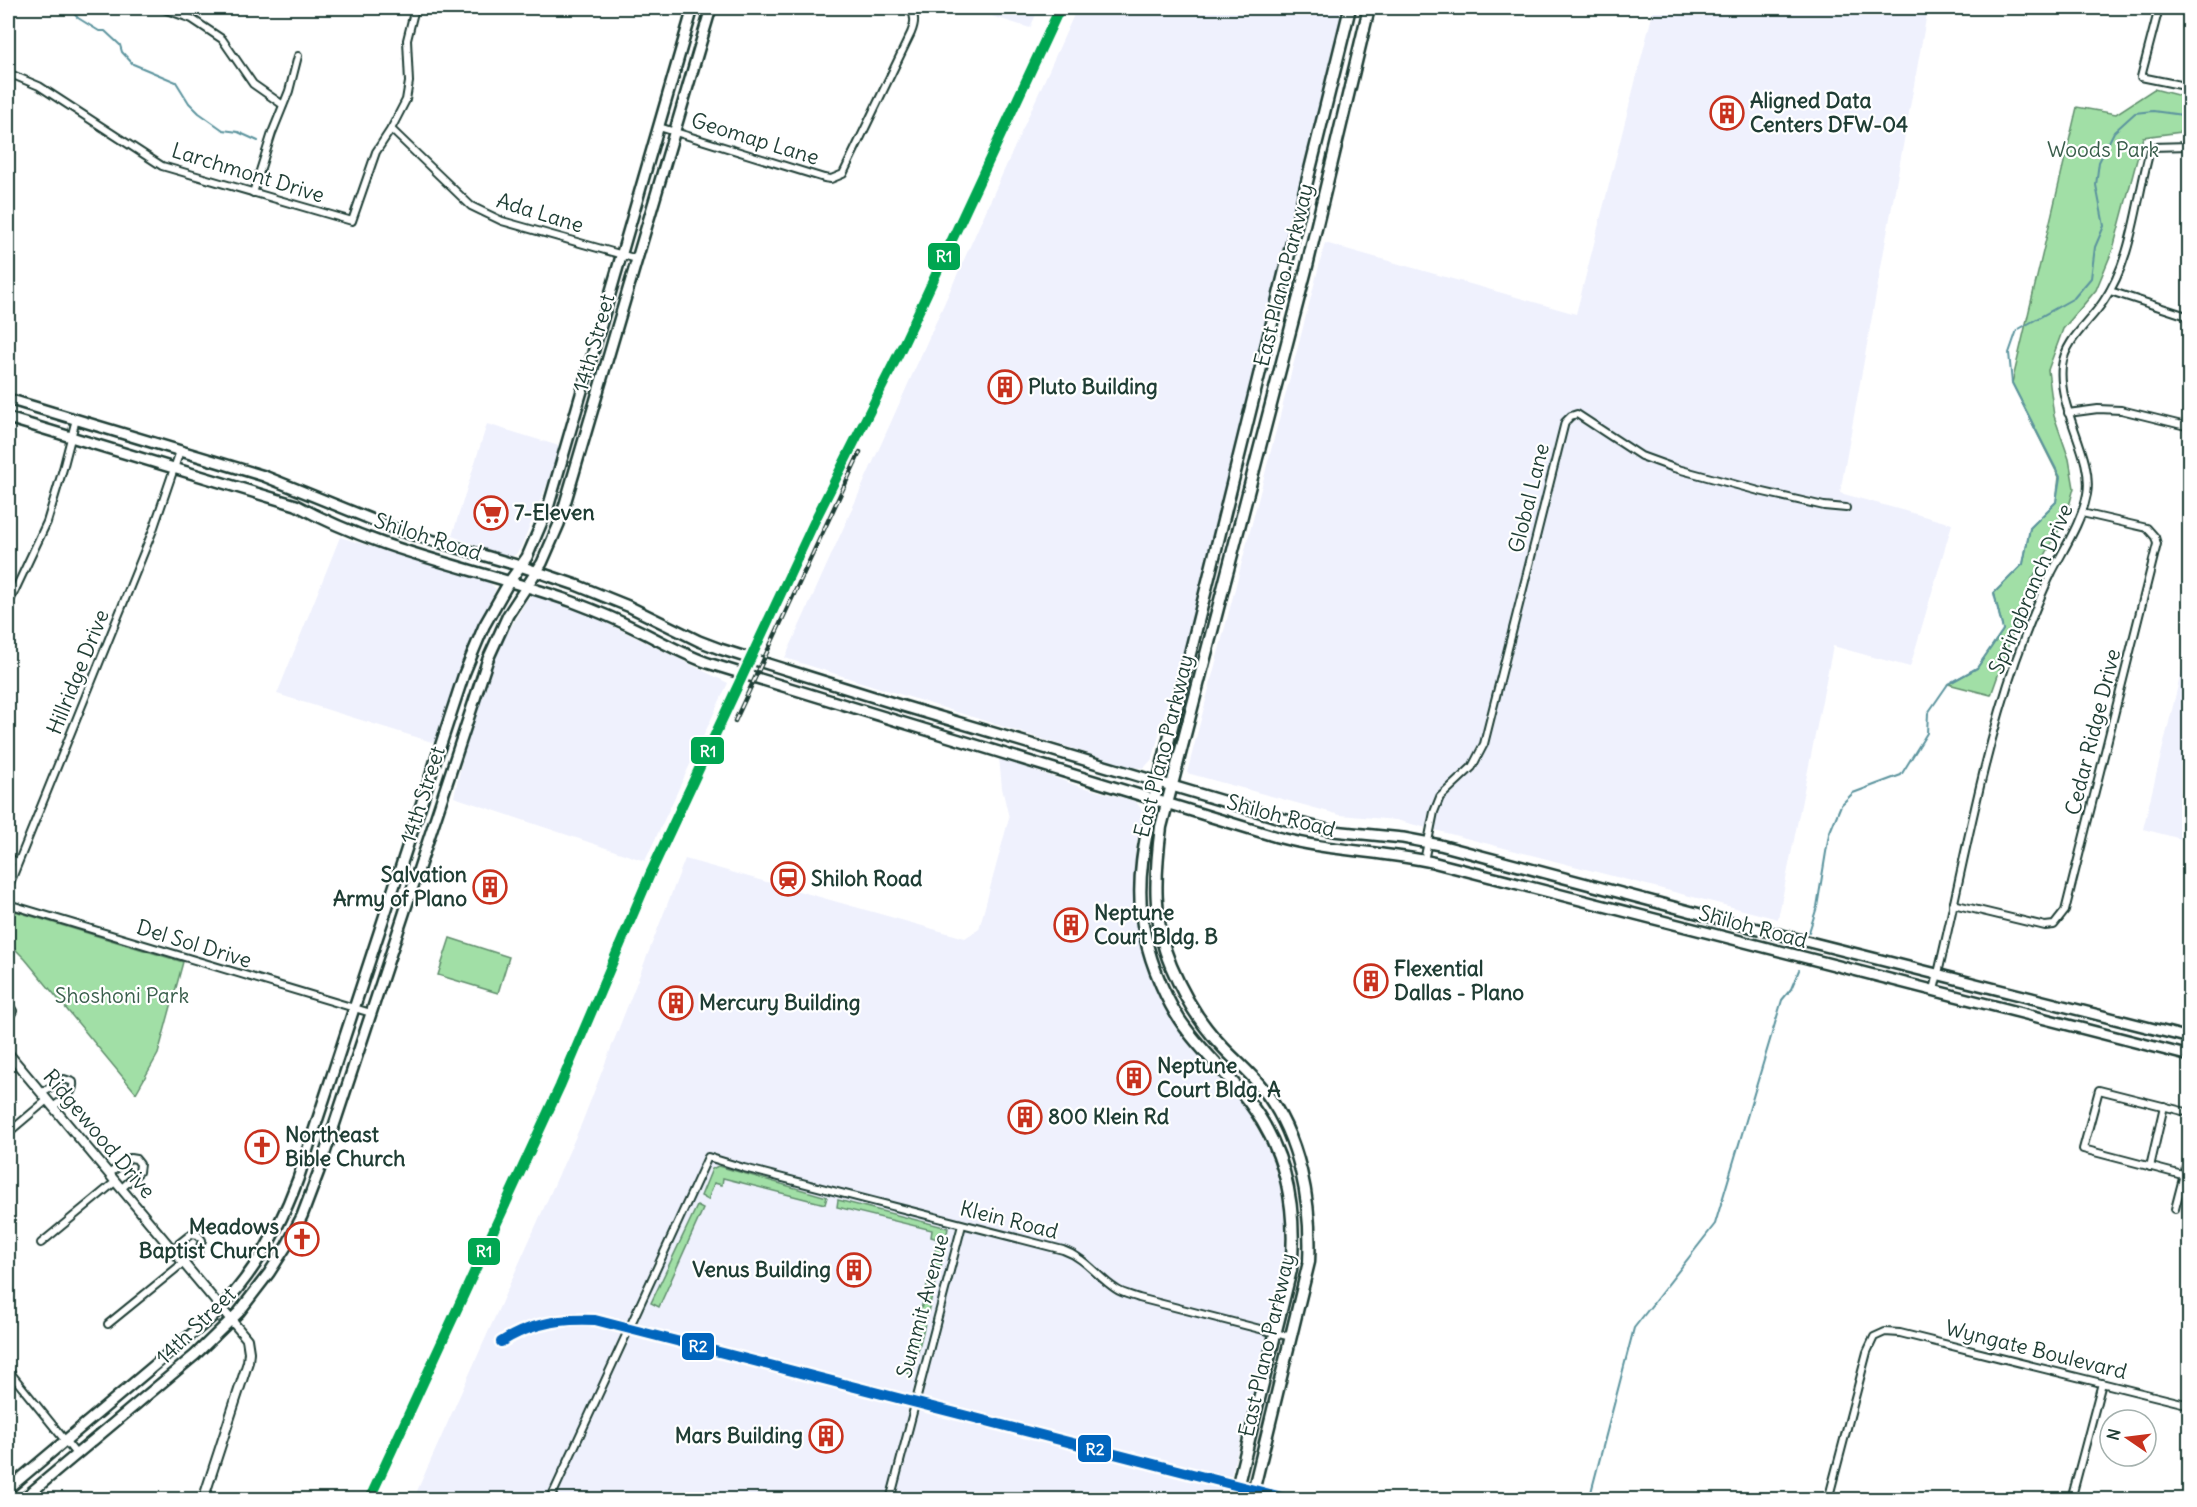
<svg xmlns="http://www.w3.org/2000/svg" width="2197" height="1507" viewBox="0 0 2197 1507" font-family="Delius,sans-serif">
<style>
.built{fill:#eff1fd}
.green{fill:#a1dfa6;stroke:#608e6d;stroke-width:1.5}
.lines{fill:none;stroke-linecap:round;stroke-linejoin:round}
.stream{stroke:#5c949e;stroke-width:2}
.minor-casing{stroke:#1f3d34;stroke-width:10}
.tertiary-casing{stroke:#1f3d34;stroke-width:12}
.secondary-casing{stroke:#1f3d34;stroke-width:14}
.primary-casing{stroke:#1f3d34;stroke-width:15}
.minor{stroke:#fff;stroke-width:6}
.tertiary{stroke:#fff;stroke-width:8}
.secondary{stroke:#fff;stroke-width:9}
.primary{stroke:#fff;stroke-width:10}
.rail-casing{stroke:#1f3d34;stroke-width:4.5}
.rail{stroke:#fff;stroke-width:2;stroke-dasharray:7;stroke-linecap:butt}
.rail-1-casing{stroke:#fff;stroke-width:15}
.rail-2-casing{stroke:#fff;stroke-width:15}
.rail-1{stroke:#00a651;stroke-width:10}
.rail-2{stroke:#0065bd;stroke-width:10}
.labels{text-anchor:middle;stroke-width:4.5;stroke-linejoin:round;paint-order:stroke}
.poi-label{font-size:21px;font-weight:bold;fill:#1f3d34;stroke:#fff;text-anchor:start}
.street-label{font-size:21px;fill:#1f3d34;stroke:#fff}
.park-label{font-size:21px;fill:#395d4b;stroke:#fff}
.line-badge{stroke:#fff;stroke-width:2}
.badge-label{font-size:16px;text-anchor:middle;font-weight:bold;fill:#fff}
</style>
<rect width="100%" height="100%" fill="#fff"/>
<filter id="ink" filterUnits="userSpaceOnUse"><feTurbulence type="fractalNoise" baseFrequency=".0167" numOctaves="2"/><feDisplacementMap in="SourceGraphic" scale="12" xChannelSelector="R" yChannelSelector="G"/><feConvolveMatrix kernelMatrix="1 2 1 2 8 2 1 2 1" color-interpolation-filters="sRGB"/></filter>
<g filter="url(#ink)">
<g class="built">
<polygon points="966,8 1039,8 1030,28"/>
<polygon points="1077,8 1346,8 1181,665 1168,699 1153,758 1144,768 1131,767 785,658"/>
<polygon points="1654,8 1928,8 1840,493 1952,524 1910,667 1833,646 1778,919 1396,820 1340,815 1187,773 1325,243 1576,314"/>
<polygon points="487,424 559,446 551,475 520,549 515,555 508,557 452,536"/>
<polygon points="340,537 490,583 496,589 463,658 435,743 277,694"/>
<polygon points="531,596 537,596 588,614 728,683 645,861 454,797 469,730 482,692 500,646 526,601"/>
<polygon points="2189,640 2189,841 2143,829"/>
<polygon points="999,758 1078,786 1124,798 1136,802 1142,810 1135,854 1134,890 1140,941 1153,981 1184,1035 1242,1101 1269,1150 1279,1182 1285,1216 1285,1252 1280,1288 1225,1499 413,1500 581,1125 685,859 965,938 979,929 1009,818 1002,788"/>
</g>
<g class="green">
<polygon points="2154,89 2189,98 2189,131 2143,137 2113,249 2096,290 2063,329 2048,370 2054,416 2069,459 2074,488 2066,517 2032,579 1991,695 1948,684 1977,668 2003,630 1994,593 2023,564 2030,528 2056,502 2059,477 2012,383 2077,107 2116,114"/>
<polygon points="8,909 183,962 158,1054 136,1093 25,959 8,942"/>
<polygon points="450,938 509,957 498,993 438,975"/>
<polygon points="718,1166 827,1197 825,1204 723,1178 722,1185 714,1183 708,1200 701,1196 712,1169"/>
<polygon points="838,1200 948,1228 941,1267 932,1265 938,1239 931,1237 932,1230 837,1207"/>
<polygon points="697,1206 703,1209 659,1307 651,1303"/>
<polygon points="930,1274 937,1276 912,1375 905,1372"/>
</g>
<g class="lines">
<g class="stream">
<polyline points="69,8 78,18 99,31 105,31 120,45 122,52 133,64 176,82 189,103 199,113 223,130 238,132 258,141"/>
<polyline points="1809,932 1817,907 1829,834 1841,805 1853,793 1901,775 1927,733 1928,713 1948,684 1977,668 2003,630 1994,593 2023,564 2030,528 2056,502 2060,477 2012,383 2009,353 2017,330 2074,298 2091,278 2095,247 2104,226 2096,185 2099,162 2114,132 2135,113 2153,111 2190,116"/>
<polyline points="1589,1500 1634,1328 1715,1224 1782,1000 1791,989 1799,970"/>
</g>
<defs>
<g id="minor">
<polyline points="161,8 192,19 222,39 253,84 283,105"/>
<polyline points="2159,8 2141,77 2190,87"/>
<polyline points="8,73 39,86 162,166 352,221 376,152 391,129 406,100 409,82 407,40 415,8"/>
<path d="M659 127 824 178 831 179 843 174 911 33C915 23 916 16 909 8"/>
<polyline points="391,129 471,206 502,221 637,259"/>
<polyline points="253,193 272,133 289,91 298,56"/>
<polyline points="2110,291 2190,317"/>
<polyline points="2068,413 2098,409 2121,410 2190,427"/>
<polyline points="8,605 47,522 63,469 76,419"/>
<polyline points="8,858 18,862"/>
<polyline points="1424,861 1434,812 1440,797 1472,767 1484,744 1565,422 1571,416 1577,414 1641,456 1674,468 1759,491 1824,506 1846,508"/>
<polyline points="8,888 153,530 180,451"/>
<polyline points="8,904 371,1013"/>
<polyline points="1953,904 2045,926 2054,925 2065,911 2157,544 2155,537 2147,528 2082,513"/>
<path d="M1934 990C1961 880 1979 767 2016 660 2027 630 2038 601 2052 572 2065 547 2082 521 2087 494 2094 456 2057 409 2062 366 2065 340 2089 323 2103 302 2134 257 2136 198 2151 147L2190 146"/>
<polyline points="8,1003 13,1011 8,1019"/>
<path d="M41 1093 64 1079 73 1082C75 1094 61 1100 53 1107"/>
<polyline points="2190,1113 2099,1090 2083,1149 2190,1177"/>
<polyline points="8,1133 47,1100"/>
<polyline points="2150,1167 2164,1106"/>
<polyline points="109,1174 130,1158 136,1159 140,1164 139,1172 121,1189"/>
<polyline points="2175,1209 2190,1151"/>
<polyline points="41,1243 115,1182"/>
<polyline points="108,1324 199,1250 202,1240 198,1235 191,1234 171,1250"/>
<polyline points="8,1370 76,1454"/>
<path d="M550 1500 708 1157 744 1168 1063 1250C1086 1258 1097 1277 1116 1289 1123 1294 1131 1295 1139 1298L1291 1337"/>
<polyline points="890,1500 962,1225"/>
<polyline points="1828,1500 1867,1352 1874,1337 1885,1332 1900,1333 2190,1405"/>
<polyline points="2071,1500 2102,1383"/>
</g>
<polyline id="tertiary" points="8,1053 247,1339 249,1352 248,1362 203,1500"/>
<g id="secondary">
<polyline points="8,399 264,476 400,531 520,566 576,585 628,606 699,641 720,649 893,703 1283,819 1333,831 1403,838 1440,845 1738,924 2190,1038"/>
<path d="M8 418 296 505C382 553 481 569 573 602 594 610 616 619 636 629 661 641 684 655 711 664L1277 837C1328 851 1380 851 1432 862L2190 1056"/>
<path d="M8 1489 213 1316C252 1277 279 1231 298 1179L464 674 484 626 509 582 527 557 548 508 693 8"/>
<polyline points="22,1500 195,1355 239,1312 269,1273 287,1245 302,1216 319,1171 488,659 508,615 542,563 559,524 711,8"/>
</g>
<g id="primary">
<path d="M1234 1500 1291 1270C1297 1211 1288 1155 1252 1106 1233 1079 1207 1057 1187 1030 1168 1006 1151 965 1145 935 1133 883 1146 833 1158 783L1350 8"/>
<path d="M1251 1500 1309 1262C1312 1203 1300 1136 1263 1089 1250 1072 1233 1059 1219 1043 1199 1022 1182 992 1171 966 1152 922 1155 872 1161 827L1307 266 1369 8"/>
</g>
</defs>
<use href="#minor" class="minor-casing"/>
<use href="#tertiary" class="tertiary-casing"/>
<use href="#secondary" class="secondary-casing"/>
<use href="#primary" class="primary-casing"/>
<use href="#minor" class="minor"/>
<use href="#tertiary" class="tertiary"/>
<use href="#secondary" class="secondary"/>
<use href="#primary" class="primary"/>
<defs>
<g id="rail">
<polyline points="735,721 860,452"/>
<polyline points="679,813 817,516 903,345 1060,8"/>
<path d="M501 1342C530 1323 561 1318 595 1320L1293 1500"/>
</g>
</defs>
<use href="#rail" class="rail-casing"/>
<use href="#rail" class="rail"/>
<defs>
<polyline id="rail-1" points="369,1500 560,1086 651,872 817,516 903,345 1060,8"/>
<path id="rail-2" d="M501 1342C530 1323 561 1318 595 1320L1293 1500"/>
</defs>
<use href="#rail-1" class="rail-1-casing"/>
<use href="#rail-2" class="rail-2-casing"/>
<use href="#rail-1" class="rail-1"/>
<use href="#rail-2" class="rail-2"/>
</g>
</g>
<defs>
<symbol id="building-ring" viewBox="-11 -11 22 22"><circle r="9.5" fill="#fff" stroke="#c8321e" stroke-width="1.5"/><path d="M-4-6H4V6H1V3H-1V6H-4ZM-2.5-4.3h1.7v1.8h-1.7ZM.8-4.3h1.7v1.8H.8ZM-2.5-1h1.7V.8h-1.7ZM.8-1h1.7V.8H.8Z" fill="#c8321e"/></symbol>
<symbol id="supermarket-ring" viewBox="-11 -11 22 22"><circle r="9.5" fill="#fff" stroke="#c8321e" stroke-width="1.5"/><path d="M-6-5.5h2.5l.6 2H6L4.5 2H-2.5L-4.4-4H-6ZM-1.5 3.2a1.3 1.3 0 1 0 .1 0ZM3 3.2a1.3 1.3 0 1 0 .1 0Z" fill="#c8321e"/></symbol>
<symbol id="station-ring" viewBox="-11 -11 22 22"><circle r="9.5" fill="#fff" stroke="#c8321e" stroke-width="1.5"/><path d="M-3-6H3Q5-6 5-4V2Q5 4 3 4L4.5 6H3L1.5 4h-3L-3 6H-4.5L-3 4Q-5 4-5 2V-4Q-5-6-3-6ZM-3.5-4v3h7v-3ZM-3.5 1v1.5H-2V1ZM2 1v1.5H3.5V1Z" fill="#c8321e"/></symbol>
<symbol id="church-ring" viewBox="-11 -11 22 22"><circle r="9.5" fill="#fff" stroke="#c8321e" stroke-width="1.5"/><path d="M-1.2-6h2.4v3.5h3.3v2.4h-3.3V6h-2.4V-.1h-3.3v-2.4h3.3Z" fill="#c8321e"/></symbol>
</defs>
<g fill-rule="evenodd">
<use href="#building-ring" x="1708" y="94" width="38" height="38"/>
<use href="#building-ring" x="986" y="368" width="38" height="38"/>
<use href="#supermarket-ring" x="472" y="494" width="38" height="38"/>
<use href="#station-ring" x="769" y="860" width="38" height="38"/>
<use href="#building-ring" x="471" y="868" width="38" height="38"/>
<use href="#building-ring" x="1052" y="906" width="38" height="38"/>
<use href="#building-ring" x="1352" y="962" width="38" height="38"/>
<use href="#building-ring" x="657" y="984" width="38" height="38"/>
<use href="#building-ring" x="1115" y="1059" width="38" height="38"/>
<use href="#building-ring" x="1006" y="1098" width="38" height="38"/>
<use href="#church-ring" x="243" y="1128" width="38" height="38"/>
<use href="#church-ring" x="283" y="1220" width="38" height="38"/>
<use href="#building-ring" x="835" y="1251" width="38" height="38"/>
<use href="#building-ring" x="807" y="1417" width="38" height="38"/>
</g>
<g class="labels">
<g class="poi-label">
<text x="1750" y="108">Aligned Data<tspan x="1750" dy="24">Centers DFW-04</tspan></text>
<text x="1028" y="394">Pluto Building</text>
<text x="514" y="520">7-Eleven</text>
<text x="467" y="882" text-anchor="end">Salvation<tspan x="467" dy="24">Army of Plano</tspan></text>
<text x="811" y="886">Shiloh Road</text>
<text x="1094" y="920">Neptune<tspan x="1094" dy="24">Court Bldg. B</tspan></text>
<text x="1394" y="976">Flexential<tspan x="1394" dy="24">Dallas - Plano</tspan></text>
<text x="699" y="1010">Mercury Building</text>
<text x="1157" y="1073">Neptune<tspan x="1157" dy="24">Court Bldg. A</tspan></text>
<text x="1048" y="1124">800 Klein Rd</text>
<text x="285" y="1142">Northeast<tspan x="285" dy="24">Bible Church</tspan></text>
<text x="279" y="1234" text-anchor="end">Meadows<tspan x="279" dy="24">Baptist Church</tspan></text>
<text x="831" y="1277" text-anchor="end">Venus Building</text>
<text x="803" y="1443" text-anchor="end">Mars Building</text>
</g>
<g class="street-label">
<text transform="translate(755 139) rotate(17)" y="7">Geomap Lane</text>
<text transform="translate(248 173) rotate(17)" y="7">Larchmont Drive</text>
<text transform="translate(540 213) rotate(17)" y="7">Ada Lane</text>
<text transform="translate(1284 275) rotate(-76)" y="7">East Plano Parkway</text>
<text transform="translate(594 343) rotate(-74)" y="7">14th Street</text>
<text transform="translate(1529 498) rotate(-76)" y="7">Global Lane</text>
<text transform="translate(428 537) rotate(18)" y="7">Shiloh Road</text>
<text transform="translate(2031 589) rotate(-67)" y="7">Springbranch Drive</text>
<text transform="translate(78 672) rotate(-68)" y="7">Hillridge Drive</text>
<text transform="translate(2093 732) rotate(-76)" y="7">Cedar Ridge Drive</text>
<text transform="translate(1164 746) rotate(-76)" y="7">East Plano Parkway</text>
<text transform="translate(423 795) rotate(-72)" y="7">14th Street</text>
<text transform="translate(1281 816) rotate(15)" y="7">Shiloh Road</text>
<text transform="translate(1753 927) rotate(15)" y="7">Shiloh Road</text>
<text transform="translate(194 944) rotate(17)" y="7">Del Sol Drive</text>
<text transform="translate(99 1134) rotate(50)" y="7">Ridgewood Drive</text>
<text transform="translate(1009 1220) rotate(14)" y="7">Klein Road</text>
<text transform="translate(923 1306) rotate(-75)" y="7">Summit Avenue</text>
<text transform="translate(196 1326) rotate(-44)" y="7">14th Street</text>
<text transform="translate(1267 1345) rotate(-77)" y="7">East Plano Parkway</text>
<text transform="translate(2036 1350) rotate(14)" y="7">Wyngate Boulevard</text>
</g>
<g class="park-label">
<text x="2103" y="157">Woods Park</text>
<text x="122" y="1003">Shoshoni Park</text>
</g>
</g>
<g class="line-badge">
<rect x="927" y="242" width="34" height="29" rx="6" fill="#00a651"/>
<rect x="690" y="736" width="35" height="29" rx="6" fill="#00a651"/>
<rect x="467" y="1237" width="34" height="29" rx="6" fill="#00a651"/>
<rect x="681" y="1332" width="34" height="29" rx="6" fill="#0065bd"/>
<rect x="1077" y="1434" width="35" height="29" rx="6" fill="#0065bd"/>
</g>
<g class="badge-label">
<text x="944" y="262">R1</text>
<text x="708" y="757">R1</text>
<text x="484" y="1257">R1</text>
<text x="698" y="1352">R2</text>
<text x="1095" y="1455">R2</text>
</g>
<rect width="2197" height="1507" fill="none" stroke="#fff" stroke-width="30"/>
<rect x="15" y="15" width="2167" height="1477" fill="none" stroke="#1f3d34" stroke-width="2" filter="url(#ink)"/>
<g transform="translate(2128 1438) rotate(284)"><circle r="28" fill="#ffffff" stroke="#a5b1ae" stroke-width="1.5"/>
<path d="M0-4.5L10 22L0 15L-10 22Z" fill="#c8321e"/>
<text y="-9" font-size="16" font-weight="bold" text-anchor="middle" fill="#1f3d34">N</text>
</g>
</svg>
